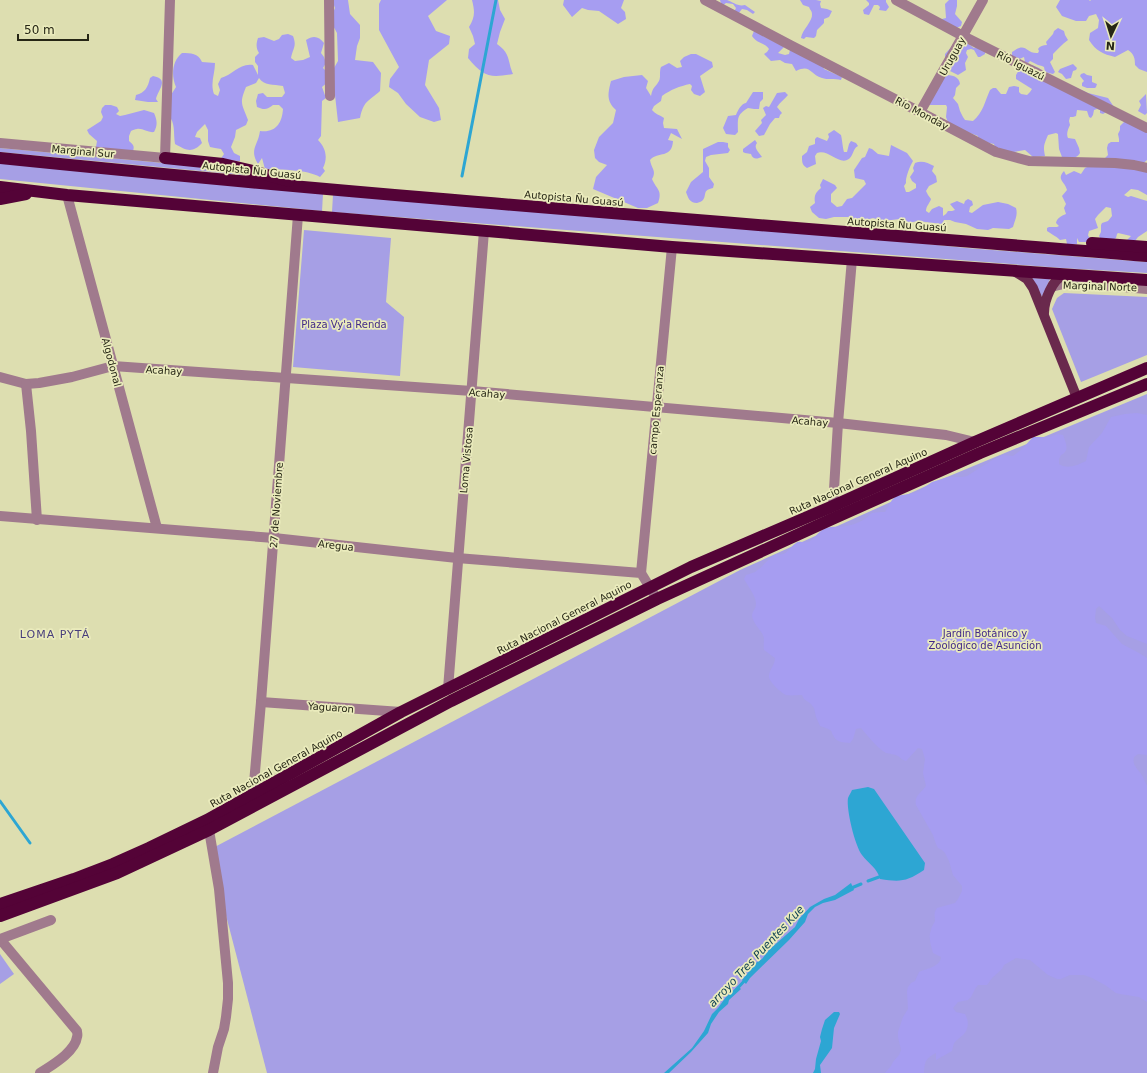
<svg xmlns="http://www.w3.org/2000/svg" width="1147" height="1073" viewBox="0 0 1147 1073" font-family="'DejaVu Sans',sans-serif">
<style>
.green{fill:#a69fe5}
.forest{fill:#a69df1}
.water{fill:#2da6d3}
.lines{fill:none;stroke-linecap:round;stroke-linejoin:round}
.stream{stroke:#2da6d3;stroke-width:3}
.minor{stroke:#a07a8d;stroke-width:10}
.major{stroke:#6a294d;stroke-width:10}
.highway{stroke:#540337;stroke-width:12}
.labels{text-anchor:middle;stroke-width:3.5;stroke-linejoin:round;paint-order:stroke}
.street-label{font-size:10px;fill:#262615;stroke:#eaebbc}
.park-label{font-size:10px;fill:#412989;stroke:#eaebbc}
.neighbourhood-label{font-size:11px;letter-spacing:1px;fill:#483e7c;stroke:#eaebbc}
.water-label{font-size:11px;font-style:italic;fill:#0c3f52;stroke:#eaebbc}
</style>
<rect width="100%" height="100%" fill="#dddeb0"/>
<g class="green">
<polygon points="0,148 207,167 254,176 0,152"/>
<polygon points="0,162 323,194 322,211 0,179"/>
<polygon points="333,195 908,242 966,248 1147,262 1147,273 1062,268 332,212"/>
<polygon points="304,230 391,238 386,302 404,317 400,376 293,367"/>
<polygon points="1032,278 1050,279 1042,297"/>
<polygon points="1064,293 1147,297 1147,355 1081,382 1052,309 1057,298"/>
<polygon points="1147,394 1147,1073 267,1073 209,850 740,570 935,482"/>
<polygon points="0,954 14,974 0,984"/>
</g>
<g class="forest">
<path d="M332 0H348L350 14 360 25V38L357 46 355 60 373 62 381 73 380 91C368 102 364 100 360 118L338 122 335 95 330 76 329 81 322 87 326 98 322 101 321 136 318 140C326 148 328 158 323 168L325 171 320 177C306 169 282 170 265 169L262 158 258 164C249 149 258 146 260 131 276 133 282 123 283 109L279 105H273C267 110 264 110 257 107L256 101 258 94 263 93 267 97H282L285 93 283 86C273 84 264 86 259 78L256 83 246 87C239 104 242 104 248 120L246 125 236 130 235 137 231 147 234 153 240 156V161L220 160 224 154 221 149 215 148 210 147 208 141V130L205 124 197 132 195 137 200 138 202 143C192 154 186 150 175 144 173 132 176 124 168 114L169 98 176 87C171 76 172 61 182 53 191 53 198 53 202 62L215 63C215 74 210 83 214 94L218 96 220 90 218 84 221 78C233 75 239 63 253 65L258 75V66L255 62V57L259 53C256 48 256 44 258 38L264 37 274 41 279 39 282 35 288 34 293 36C297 46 293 48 291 58L295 61 303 60 310 57 306 40C313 35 319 36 324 43L321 53 324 57 326 63 323 68 330 75 338 61 337 33 330 20 335 8Z"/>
<polygon points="381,0 447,0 428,16 436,31 450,36 449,44 429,60 425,85 439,108 441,120 434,122 420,117 406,104 398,93 389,87 390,79 399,67 379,30 379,4"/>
<path d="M472 0H498L500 10 505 19 500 32 497 44C511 54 507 60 513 74 489 78 484 77 468 58L469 49 475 44 473 36 469 27C475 17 475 12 472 0Z"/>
<polygon points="564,0 624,0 621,8 625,12 626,19 618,24 599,11 588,10 582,8 572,17 563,5"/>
<path d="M720 0C722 0 725 0 727 0 733 2 738 7 745 5L755 12 753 14 747 10 742 9 738 14 734 12 736 8 733 4 726 3 722 6Z"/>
<path d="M800 0H816L821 1 820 4 821 8 827 9 832 11 829 17 824 19V23L817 30 816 36 814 38 806 37 804 39 801 38C802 30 813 21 812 14 812 11 810 10 809 7L803 5Z"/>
<polygon points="866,0 886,0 886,2 889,7 886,11 879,10 880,7 878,5 874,5 869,15 864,14 863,10 869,5 869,3"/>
<polygon points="949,0 957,0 957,6 955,14 962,22 961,26 954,29 941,22 942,19 946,18 945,4"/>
<path d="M1060 0H1089L1090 1 1091 0H1147V72L1139 69 1135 65C1135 58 1134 54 1128 50L1115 57C1103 54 1096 51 1089 40L1090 33 1098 28 1099 20 1096 14 1089 16 1086 21H1076L1062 16 1056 7Z"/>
<path d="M1058 28 1064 31 1065 35 1068 40C1062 44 1058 49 1053 54V59L1050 62 1055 72 1053 74 1045 72 1044 67 1042 66 1038 65 1030 61 1028 63 1025 62 1024 57 1017 60 1012 57V52C1027 41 1025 54 1038 53L1039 51 1038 49C1040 46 1043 45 1047 45L1046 42 1053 34 1054 31Z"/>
<path d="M754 31 784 47 778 53 785 55 789 54 790 50 822 63 824 69 842 77 841 80C835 78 827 80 822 78 809 74 811 64 796 71L792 64 785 63 780 60 771 61 764 54 767 52 769 49C764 42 757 44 752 36Z"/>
<path d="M963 40 974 48 976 47 985 50V54L980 57H978L974 50 971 49 967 50 966 53 968 57 965 63 966 70 958 75 950 71C951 67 955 64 955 59L945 57V54L955 43Z"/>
<path d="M691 54H696L712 62 713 67 700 76 705 92 700 96 694 94 691 90 692 86 690 84C680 86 670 90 662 96L661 101 654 106 652 110C655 114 660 115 664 118L663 123 664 128 677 129 682 139 671 133 668 140 673 141C672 159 658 151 650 160 651 168 657 171 652 179 656 189 663 190 658 203L647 208H638L593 189 596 177 607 165 599 162 595 158 594 150 599 137 613 123 616 110C606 101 608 93 611 81L624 77 642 75 648 81 646 88 651 96C653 86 655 88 659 81 661 77 659 72 661 67L669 63 677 68 682 67 680 61 684 57Z"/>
<polygon points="1073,64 1077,68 1076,70 1073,71 1071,78 1066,79 1062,74 1058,72 1060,69"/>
<path d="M1032 65 1039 68 1044 73 1088 93 1108 98 1114 107 1103 114 1100 113V110L1097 109 1094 110 1093 115 1091 118 1089 117 1087 111 1077 110 1076 116 1073 117H1070L1069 121 1070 125C1068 129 1066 134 1068 138L1075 139 1079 148 1080 153C1076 160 1069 158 1062 157L1059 149 1058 134 1056 133 1048 135C1044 145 1043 146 1045 156L1033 157 1025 150 1008 153 995 147 994 144 985 142 978 139V136L959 129 950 128 946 117 947 107 946 105H929L944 75C952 75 959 76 960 84L956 88 955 95 953 98 958 104 960 111 963 117 965 120 973 121C983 113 985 101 990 90L993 88H996L1001 94H1006L1009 87 1014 86 1019 87V92L1021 94 1027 95 1030 92 1032 89 1016 79V75L1019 70C1025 69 1027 66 1032 65Z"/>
<polygon points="1084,73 1087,75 1092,76 1092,82 1097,84 1096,87 1095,88 1087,88 1082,86 1082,83 1084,81 1080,76 1081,74"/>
<path d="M153 76C170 79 158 90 156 99L158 102H148L135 100 136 95C145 93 148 87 150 78Z"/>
<path d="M753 92H763V99L760 102 759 109H754L748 108C736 115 738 119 738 132L735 135 726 134 723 128 728 116 736 115C738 110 741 104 746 103Z"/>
<path d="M785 92 788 95C784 100 780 102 777 107L782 113 780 115 779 118H775L770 124 764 135 759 136 755 131 762 123 761 120 766 115 763 108 766 106 769 107 777 93Z"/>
<polygon points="1146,94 1147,113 1145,115 1138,111 1141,105 1139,101"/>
<path d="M105 105H111L117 107 119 111 116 114 120 116 125 115 144 110 154 113C157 120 158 125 154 132 148 133 143 128 137 129 135 129 133 130 131 131L129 136V141C134 145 135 147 132 153L96 147 97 141 89 134 87 130 101 121 103 117 101 112 102 108Z"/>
<path d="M1128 118C1136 118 1141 119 1147 125V160L1140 166 1147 170V195L1138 190 1131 189 1124 195 1128 197 1131 196 1147 201V231L1138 237 1132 245 1127 240 1131 236 1118 233 1117 234 1116 238 1109 242 1102 241 1099 236 1101 232V225L1102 223 1108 221 1112 216 1111 208 1106 207 1098 215 1095 219 1098 228 1089 231 1088 235 1091 242H1079L1077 238V244H1067L1066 239 1060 240C1056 236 1051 234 1047 231V228L1049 227H1057L1059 226 1056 223C1057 218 1061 216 1066 214L1064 208 1066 204 1062 196 1067 190C1065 181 1056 180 1064 171L1066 175 1074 171 1081 174 1085 168 1103 160 1108 155 1107 148 1108 144 1111 142H1119V139L1118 134 1120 130V126Z"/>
<path d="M834 130 841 135C842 139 843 150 844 152H847L849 144 851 141 856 143 858 146C852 149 854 157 847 160 838 164 828 149 817 153L815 156 816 164 807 168C802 165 802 162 802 156L807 152 809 146 815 144V139L817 137 827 141 829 137 828 134Z"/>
<path d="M755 140 757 143C753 148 759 152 762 157 757 159 753 160 751 154L745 153 743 152V149Z"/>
<path d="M718 142H723L728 143V147L730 150 728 153 711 155 706 157 705 161 709 168V177L714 184 713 188C702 190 707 195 703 200 701 202 699 202 697 203 689 203 688 197 686 192L691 182 703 172V149Z"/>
<path d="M891 145 907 153 913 161C910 166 905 178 906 183L904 186 906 192H909L916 188V184L912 181 910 177 914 171 913 168 915 163C922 160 928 163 934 166L932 171 936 176 937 182 929 186 926 191 928 195 931 199C930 203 926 206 926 211L929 213 932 209 939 206 943 208V216L946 214 948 211H952L955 210 950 204 957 201 964 204 965 201 968 199 972 201 973 205 970 207 969 212 972 213 983 205 998 202 1008 204 1016 208C1018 215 1015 220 1013 227L1009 229 993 228 988 230 977 229 966 224 955 222 950 220H944L942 224 918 221 908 223 900 219 883 221 873 218 859 222 848 217H834L826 219 819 218 812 212 810 207 815 203C814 196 815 193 821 188L820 185 823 179 835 185 837 188 831 194V202L837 207 842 206 847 199 852 198 866 184 864 180 855 178 854 170 862 158 865 157 869 148 872 149 878 154 889 156Z"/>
<path d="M1137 413 1147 415V644L1127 636 1120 630 1112 618 1099 606 1096 609 1095 618 1096 623 1106 626 1122 644 1139 653 1147 658V755L1138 754 1134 757C1132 765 1137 768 1141 774 1144 778 1145 782 1147 786V1002L1139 997 1120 994 1116 993 1105 985 1092 978 1084 975H1070L1061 979H1057L1048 975 1030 960 1016 958 1004 965 1002 969 992 978 987 985H978L975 989 971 997 968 1000 958 1002 953 1008 956 1012 965 1014C969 1021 969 1029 963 1035 961 1037 957 1039 955 1042 953 1044 953 1048 952 1051L936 1060V1053C925 1059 925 1061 924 1073H885L891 1066 893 1062 899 1055 901 1050 898 1037V1032L903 1017 908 1009 907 991 908 987 911 983 915 981 919 972C928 968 940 967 941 957L933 953C931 946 928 937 931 930 931 927 934 924 935 921 935 915 933 914 937 908L955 903 958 899 962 891V886L953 875 949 861 945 853 942 850 938 848 936 844 933 835 916 805C914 796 921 793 926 786L923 773 925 759 922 749 918 748 906 761C902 760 901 758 898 756 894 754 890 754 886 753 876 747 868 736 861 728L856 729 853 739 850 743C844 742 836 743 833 735 831 732 833 732 830 730 827 728 823 727 820 726L816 717 814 708 811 704 804 699 802 695C797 695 791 696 786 695 781 693 768 681 769 676 769 670 775 665 775 658L764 650C763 645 765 640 763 635 760 629 753 623 752 616 752 611 756 609 756 604 756 596 748 586 744 579L746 575C749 574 753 573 755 572 763 567 768 558 776 554 787 557 788 548 796 543 800 540 805 544 810 541 815 538 818 532 824 529 833 525 842 528 851 525 855 524 861 521 865 519 868 517 870 514 872 513 876 512 881 512 885 512L892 500 896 496 915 493 919 491 932 482 948 477H963L967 476 994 459 1003 455 1013 456 1021 450 1033 437H1049L1058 434 1063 435C1066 443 1070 451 1061 455L1059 459V464C1068 470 1077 465 1086 461L1089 447 1102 433 1111 417 1125 414Z"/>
</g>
<g class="water">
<path d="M868 787 874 789 925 863 924 870C906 882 900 882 880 879 878 869 868 863 862 855 855 846 846 809 848 798 849 795 851 793 852 790Z"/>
<polygon points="851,883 854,890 835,900 823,903 815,907 808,914 805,922 789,940 750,978 746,984 742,980 757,962 762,959 769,950 795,927 799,919 810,907 824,899 835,895"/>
<polygon points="738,986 741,989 729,1000 728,1004 719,1012 711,1024 708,1033 691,1052 669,1073 664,1073 692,1048 704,1031 712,1014 718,1008 726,997"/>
<polygon points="834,1012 839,1012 840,1014 834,1028 832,1048 820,1065 821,1073 813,1073 815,1069 816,1059 821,1041 820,1037 822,1029 825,1020"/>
</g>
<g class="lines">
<g class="stream">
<polyline points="462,176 496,0"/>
<polyline points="0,801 30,843"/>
<polyline points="868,881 879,877"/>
<polyline points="849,889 861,884"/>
<polyline points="736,990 746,979"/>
</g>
<g class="minor">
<polyline points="329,0 330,96"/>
<polyline points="705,0 790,45 920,112 996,152 1029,161 1115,163 1134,165 1147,168"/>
<polyline points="896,0 963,36 1147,128"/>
<polyline points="920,112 983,0"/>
<polyline points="0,143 165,158 170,0"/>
<polyline points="67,195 157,528"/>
<polyline points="1054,286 1063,284 1074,283 1147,289"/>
<polyline points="0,377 26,384 39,383 72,377 113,366 472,391 838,423 946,435 975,442"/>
<polyline points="26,384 31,431 37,520"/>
<polyline points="833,506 838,423 852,259"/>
<polyline points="0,516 274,538 457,558 641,573 657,599"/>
<polyline points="641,573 672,247"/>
<polyline points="448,689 484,231"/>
<polyline points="261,702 401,712"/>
<polyline points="253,795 261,702 298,215"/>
<polyline points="209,830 219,889 228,983 228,999 226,1017 224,1029 218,1047 213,1073"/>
<path d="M0 939 77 1031C77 1033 78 1035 77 1037 75 1052 52 1065 40 1073"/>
<polyline points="0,939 51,920"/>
</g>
<g class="major">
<polyline points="1014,271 1027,279 1033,288 1077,398"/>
<path d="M1044 313C1044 301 1052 279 1065 274"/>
</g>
<g class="highway">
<path d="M0 158C382 197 765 225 1147 256"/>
<polyline points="165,158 223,164 249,170 289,181"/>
<polyline points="0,187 67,195 672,247 1147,280"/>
<polyline points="0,199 26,194"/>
<polyline points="1092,243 1147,247"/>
<polyline points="0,904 74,879 113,864 149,848 207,820 401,712 691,567 833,506 975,442 1147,368"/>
<polyline points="0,916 117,873 209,830 451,701 657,599 832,519 980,453 1147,384"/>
</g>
</g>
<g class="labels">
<g class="street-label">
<text transform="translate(952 56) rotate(-61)" y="4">Uruguay</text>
<text transform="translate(1021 65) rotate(27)" y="4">Río Iguazú</text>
<text transform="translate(922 113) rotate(28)" y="4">Río Monday</text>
<text transform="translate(83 151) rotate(5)" y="4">Marginal Sur</text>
<text transform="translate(252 170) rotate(6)" y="4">Autopista Ñu Guasú</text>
<text transform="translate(574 198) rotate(5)" y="4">Autopista Ñu Guasú</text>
<text transform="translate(897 224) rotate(4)" y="4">Autopista Ñu Guasú</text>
<text transform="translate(1100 286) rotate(2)" y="4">Marginal Norte</text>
<text transform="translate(112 362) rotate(75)" y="4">Algodonal</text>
<text transform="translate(164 370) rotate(4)" y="4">Acahay</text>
<text transform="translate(487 393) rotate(5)" y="4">Acahay</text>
<text transform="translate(656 410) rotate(-85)" y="4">campo Esperanza</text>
<text transform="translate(810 421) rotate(5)" y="4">Acahay</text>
<text transform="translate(466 460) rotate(-85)" y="4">Loma Vistosa</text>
<text transform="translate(858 481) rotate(-24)" y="4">Ruta Nacional General Aquino</text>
<text transform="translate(276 505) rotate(-86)" y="4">27 de Noviembre</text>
<text transform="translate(336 545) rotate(6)" y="4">Aregua</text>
<text transform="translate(564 617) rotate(-27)" y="4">Ruta Nacional General Aquino</text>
<text transform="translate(331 707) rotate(4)" y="4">Yaguaron</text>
<text transform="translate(276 768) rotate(-29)" y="4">Ruta Nacional General Aquino</text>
</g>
<g class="park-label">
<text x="344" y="328">Plaza Vy'a Renda</text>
<text x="985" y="637">Jardín Botánico y<tspan x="985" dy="12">Zoológico de Asunción</tspan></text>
</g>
<g class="neighbourhood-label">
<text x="55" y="638">LOMA PYTÁ</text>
</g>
<g class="water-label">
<text transform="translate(756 956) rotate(-47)" y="4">arroyo Tres Puentes Kue</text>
</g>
</g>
<g transform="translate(1111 36) rotate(184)" stroke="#eaebbc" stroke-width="3" paint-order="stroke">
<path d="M0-3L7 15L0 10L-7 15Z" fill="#262615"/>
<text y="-6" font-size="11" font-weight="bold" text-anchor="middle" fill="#262615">N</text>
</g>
<path d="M18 34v6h70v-6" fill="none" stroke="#262615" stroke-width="2"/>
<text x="24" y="34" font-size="12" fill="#262615" stroke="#eaebbc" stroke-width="3" paint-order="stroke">50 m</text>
</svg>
